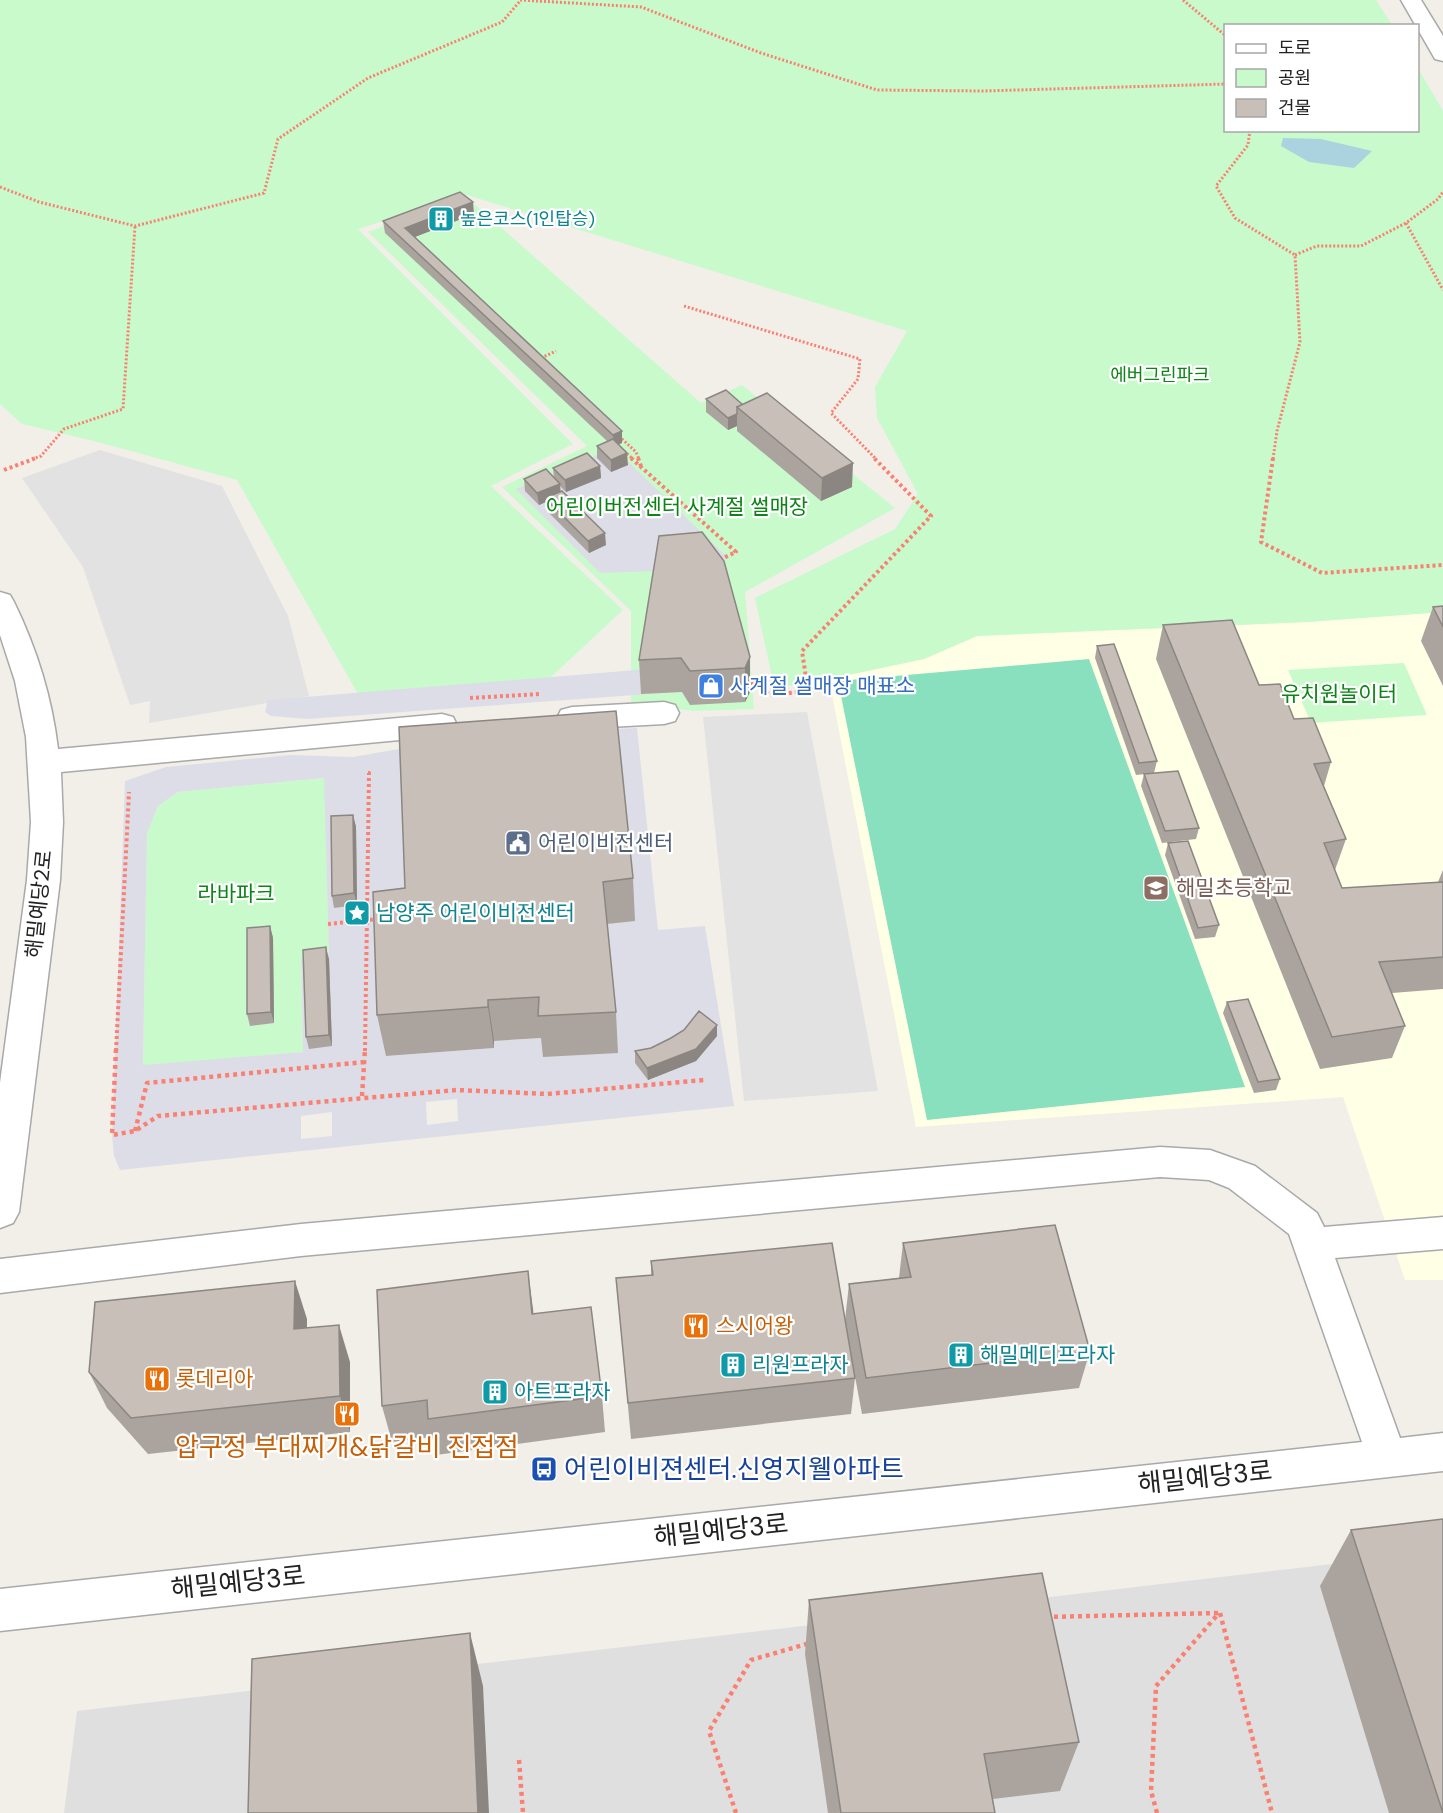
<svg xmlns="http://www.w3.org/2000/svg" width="1443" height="1813" viewBox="0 0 1443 1813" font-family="'DM Sans','Noto Sans KR',sans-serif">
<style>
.residential{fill:#e0dfdf}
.education{fill:#ffffe5}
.park{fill:#c8facc}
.pitch{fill:#88e0be}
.parking{fill:#e2e2e2}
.plaza{fill:#dddde8;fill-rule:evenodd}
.water{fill:#aad3df}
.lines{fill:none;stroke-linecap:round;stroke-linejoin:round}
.minor-casing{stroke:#a9a9a9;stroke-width:3}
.path-far2{stroke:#fa8072;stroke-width:3;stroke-dasharray:2 2;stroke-linecap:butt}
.path-far1{stroke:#fa8072;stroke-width:4;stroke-dasharray:3 3;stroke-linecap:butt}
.path{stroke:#fa8072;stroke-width:4.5;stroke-dasharray:4 4;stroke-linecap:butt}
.minor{fill:#fff;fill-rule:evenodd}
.wall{fill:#aba49e}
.shaded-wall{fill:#8b8681}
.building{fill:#c7bfb8;stroke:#8b8681;stroke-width:1.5}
.labels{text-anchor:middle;stroke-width:4.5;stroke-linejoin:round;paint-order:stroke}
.far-culture-label{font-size:18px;fill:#0d838f;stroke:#fff;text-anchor:start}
.far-park-label{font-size:18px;fill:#0c8416;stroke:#fff}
.park-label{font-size:21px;fill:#0c8416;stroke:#fff}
.shop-label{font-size:21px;fill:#366cbe;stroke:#fff;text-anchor:start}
.service-label{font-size:21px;fill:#4e5e75;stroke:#fff;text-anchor:start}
.education-label{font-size:21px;fill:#785e54;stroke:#fff;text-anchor:start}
.street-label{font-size:21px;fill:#222;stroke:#fff}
.culture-label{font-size:21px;fill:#0d838f;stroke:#fff;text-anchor:start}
.food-label{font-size:21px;fill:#c56008;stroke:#fff;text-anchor:start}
.near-food-label{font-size:26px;fill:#c56008;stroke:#fff}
.near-transit-label{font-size:26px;fill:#164399;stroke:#fff;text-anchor:start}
.near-street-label{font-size:26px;fill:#222;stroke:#fff}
</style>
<rect width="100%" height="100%" fill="#f2efe9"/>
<polygon class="residential" points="1443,1551 1443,1813 64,1813 77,1711"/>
<polygon class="education" points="1443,612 1443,1280 1405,1280 1343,1097 916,1127 829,679 924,659 977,636 1307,622"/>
<g class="park">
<polygon points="0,0 1376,0 1392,25 1226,26 1226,130 1418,130 1418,68 1443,111 1443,612 1307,622 977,636 924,659 829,679 819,685 774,686 755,598 895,529 918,494 877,418 875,387 907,331 467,195 465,196 701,403 742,385 895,508 745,592 754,709 693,711 631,702 631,611 502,487 587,446 368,232 457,198 358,229 573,444 491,486 623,610 551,677 359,696 237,480 98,442 22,424 0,404"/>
<polygon points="1404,663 1427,715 1311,723 1288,670"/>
<polygon points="325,778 329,953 301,959 303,1052 143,1066 147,833 158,806 178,792"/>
</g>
<polygon class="pitch" points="1089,659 1245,1087 927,1120 838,681"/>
<g class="parking">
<polygon points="100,450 222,486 288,616 309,696 149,723 150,701 130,705 83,567 22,478"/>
<polygon points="807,712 878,1091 744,1101 703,717"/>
</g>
<g class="plaza">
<path d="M614 448 727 557 712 569 600 573 516 489ZM547 511 605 545 589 553Z"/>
<polygon points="746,661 745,687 307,719 271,716 265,712 268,700"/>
<path d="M637 728 658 930 705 926 734 1106 120 1170 114 1156 112 1135 125 781 166 767 291 755 353 757 404 748 438 736ZM324 778 329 953 301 959 303 1052 143 1065 147 833 158 806 178 792ZM635 920 605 924 543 1038 494 1041V1048L386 1056 412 930ZM457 1099 458 1121 427 1125 426 1102ZM332 1112V1136L301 1139V1116Z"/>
</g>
<polygon class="water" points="1283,138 1321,139 1372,151 1354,168 1309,162 1281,146"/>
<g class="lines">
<defs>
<g id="minor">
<polygon points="1401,0 1421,0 1443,36 1443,61 1435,59"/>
<path d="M0 592 10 595 14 602C37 649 52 698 58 749L442 714 453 717 457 725 453 733 442 736 61 772 63 822 60 880 19 1212 13 1223 0 1228V1083L27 880 31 822 26 737 15 681 0 635Z"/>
<polygon points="664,702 675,705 679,713 675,721 664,724 572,729 561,726 557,718 561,710 572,707"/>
<polygon points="1160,1147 1210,1150 1255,1166 1317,1213 1324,1227 1443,1217 1443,1249 1335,1258 1400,1438 1443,1433 1443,1471 0,1631 0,1589 1362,1442 1289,1234 1229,1188 1209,1180 1160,1177 301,1256 0,1293 0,1259 301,1224"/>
</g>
</defs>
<use href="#minor" class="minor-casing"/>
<g class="path-far2">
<polyline points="520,0 641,7 761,53 877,90 983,91 1226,84"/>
<polyline points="1183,0 1226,36"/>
<polyline points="1250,130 1248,145 1216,186 1235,218 1295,255"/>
<polyline points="0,187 39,202 135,226 264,193 278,139 368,78 502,22 521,0"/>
<polyline points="1406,223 1443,290"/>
<polyline points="1295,255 1317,246 1361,246 1406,223 1438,199 1443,192"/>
<polyline points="684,306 860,359 858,379 831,413 876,459"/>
<polyline points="541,358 556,351"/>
<polyline points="619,436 636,452 639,459"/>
<polyline points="624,451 633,459"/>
<polyline points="32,459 41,456 64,429 123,409 135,226"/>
<polyline points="1273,459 1277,431 1300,342 1295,255"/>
</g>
<g class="path-far1">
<polyline points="631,458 736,552 719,560"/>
<polyline points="638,458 641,466"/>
<polyline points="1273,458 1261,542 1322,573 1443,565"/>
<polyline points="4,470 36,458"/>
<polyline points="745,684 754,683 770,695 808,691 802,651 931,516 874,458"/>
<polyline points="470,698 540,694"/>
<polyline points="328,924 378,919"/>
<polyline points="116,1051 129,792"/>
<polyline points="365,1051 369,773 365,773"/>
</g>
<g class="path">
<polyline points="116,1049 112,1135 135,1131 158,1116 457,1090 547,1094 704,1080"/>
<polyline points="362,1096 365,1049"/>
<polyline points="135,1131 147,1083 365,1062"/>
<polyline points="1220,1613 1272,1813"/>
<polyline points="1046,1617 1219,1613"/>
<polyline points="519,1760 523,1813"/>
<polyline points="736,1813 709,1731 751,1660 810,1643"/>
<polyline points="1157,1813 1151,1791 1156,1686 1219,1613"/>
</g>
<use href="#minor" class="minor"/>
</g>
<g class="wall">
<polygon points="474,214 415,237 622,431 622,443 619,444 628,465 611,472 597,458 597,446 607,441 385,233 383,221"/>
<polygon points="706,399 743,405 852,487 821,501 737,431 737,426 728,430 706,412"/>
<polygon points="600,466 601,478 566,492 560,486 560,492 606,545 589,553 546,510 546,502 539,505 525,491 524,479 554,478 553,468"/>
<polygon points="724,561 750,692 745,702 690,705 682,692 641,694 639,660"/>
<polygon points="1443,606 1443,686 1421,641 1433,607"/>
<polygon points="1163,625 1259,685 1294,719 1331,762 1324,786 1346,839 1335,870 1342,888 1438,882 1443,870 1443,989 1392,993 1405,1026 1392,1058 1320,1069 1156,659"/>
<polygon points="1097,646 1157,761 1154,773 1136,775 1095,658"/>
<polygon points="1144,774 1199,828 1196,839 1162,843 1141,786"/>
<polygon points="353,815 356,827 357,905 334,908 332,896"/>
<polygon points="1168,843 1219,925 1215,937 1195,939 1165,855"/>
<polygon points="633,878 635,921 607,924 616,1012 618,1053 543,1057 541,1038 494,1041 494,1048 386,1056 377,1015 405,888"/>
<polygon points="270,926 273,938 274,1023 250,1026 247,1014"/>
<polygon points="329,959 332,1046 309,1049 306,1037"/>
<polygon points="1227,1002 1280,1079 1276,1090 1254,1093 1223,1013"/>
<polygon points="717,1025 717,1036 696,1061 648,1080 635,1063 635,1051 651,1048"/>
<polygon points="903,1243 1090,1351 1079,1388 862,1414 850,1350 855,1378 851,1414 631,1439 616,1278 651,1275 651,1261 845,1320 849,1284 899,1278"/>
<polygon points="534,1314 602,1396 605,1432 436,1455 432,1437 392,1442 382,1406"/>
<polygon points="307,1319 307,1328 350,1362 350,1432 148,1454 107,1408 89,1372"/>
<polygon points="1351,1530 1443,1813 1389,1813 1320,1586"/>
<polygon points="809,1600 1079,1742 1060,1791 993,1799 995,1813 828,1813 805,1654"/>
</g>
<g class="shaded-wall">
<polygon points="473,202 474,214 407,240 405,228"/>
<polygon points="737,414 737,426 728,430 728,418"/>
<polygon points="622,431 622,443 613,447 613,435"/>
<polygon points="627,453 628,465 611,472 611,460"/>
<polygon points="853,463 852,487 821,501 822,478"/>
<polygon points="600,466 601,478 566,492 565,480"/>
<polygon points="560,484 561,496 545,498 546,502 539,505 537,493"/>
<polygon points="605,533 606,545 589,553 588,541"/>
<polygon points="750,657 750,692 745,702 745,668"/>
<polygon points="353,815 356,827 357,905 354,893"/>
<polygon points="270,926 273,938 274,1023 271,1012"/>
<polygon points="326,947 329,959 332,1046 329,1035"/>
<polygon points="488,1000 494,1041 494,1048 488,1007"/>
<polygon points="717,1025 717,1036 696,1061 648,1080 647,1068"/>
<polygon points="528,1271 533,1309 537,1351 532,1314"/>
<polygon points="295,1281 307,1319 306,1366 294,1329"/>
<polygon points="339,1325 350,1362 350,1432 340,1396"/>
<polygon points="470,1633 483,1686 489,1813 478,1813"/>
</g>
<g class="building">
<polygon points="460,192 473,202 405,228 622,431 613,435 383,221"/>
<polygon points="726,390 743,405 737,407 737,414 728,418 706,399"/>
<polygon points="767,393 853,463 822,478 737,407"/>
<polygon points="613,439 627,453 611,460 597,446"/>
<polygon points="587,453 600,466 565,480 553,468"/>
<polygon points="546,469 560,484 537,493 524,479"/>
<polygon points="562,491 605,533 588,541 545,498"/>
<polygon points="702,532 724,561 750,657 745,668 690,671 681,658 639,660 659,536"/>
<polygon points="1443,606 1443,627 1433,607"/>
<polygon points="1232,620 1259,685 1280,684 1294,719 1313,718 1331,762 1314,764 1346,839 1324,843 1342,888 1443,882 1443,957 1379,962 1405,1026 1332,1037 1163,625"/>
<polygon points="1114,644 1157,761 1139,763 1097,646"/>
<polygon points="616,711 633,878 603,882 616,1012 538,1016 539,997 488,1000 488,1007 377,1015 373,892 405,888 399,727"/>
<polygon points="1178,771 1199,828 1165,831 1144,774"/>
<polygon points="353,815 354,893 332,896 331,816"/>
<polygon points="1188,841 1219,925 1198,928 1168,843"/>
<polygon points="270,926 271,1012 247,1014 247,928"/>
<polygon points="326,947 329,1035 306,1037 303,950"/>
<polygon points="1248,999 1280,1079 1258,1082 1227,1002"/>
<polygon points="699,1011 717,1025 696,1049 647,1068 635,1051 651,1048 671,1038 684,1030"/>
<polygon points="1055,1225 1090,1351 866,1378 849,1284 911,1277 903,1243"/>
<polygon points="832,1243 855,1378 628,1403 616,1278 653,1275 651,1261"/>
<polygon points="528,1271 532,1314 591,1307 602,1396 428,1419 427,1400 382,1406 377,1290"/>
<polygon points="295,1281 294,1329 339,1325 340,1396 131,1418 89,1372 95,1302"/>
<polygon points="1443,1519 1443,1813 1351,1530"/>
<polygon points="1042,1573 1079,1742 984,1754 995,1813 841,1813 809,1600"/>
<polygon points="470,1633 478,1813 248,1813 252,1659"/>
</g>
<defs>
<symbol id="building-square" viewBox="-11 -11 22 22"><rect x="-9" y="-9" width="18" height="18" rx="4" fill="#0f9aa8" stroke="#fff"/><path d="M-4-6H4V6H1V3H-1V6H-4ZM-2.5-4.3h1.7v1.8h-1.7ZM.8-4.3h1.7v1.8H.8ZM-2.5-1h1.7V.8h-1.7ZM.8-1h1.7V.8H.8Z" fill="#fff"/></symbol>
<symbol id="shop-square" viewBox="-11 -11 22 22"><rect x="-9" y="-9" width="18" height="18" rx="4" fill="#3f7fe0" stroke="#fff"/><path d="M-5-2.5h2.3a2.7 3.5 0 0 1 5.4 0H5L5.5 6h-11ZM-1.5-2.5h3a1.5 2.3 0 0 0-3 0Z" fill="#fff"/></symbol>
<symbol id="civic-square" viewBox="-11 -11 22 22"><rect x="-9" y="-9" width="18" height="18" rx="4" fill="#5c6f8a" stroke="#fff"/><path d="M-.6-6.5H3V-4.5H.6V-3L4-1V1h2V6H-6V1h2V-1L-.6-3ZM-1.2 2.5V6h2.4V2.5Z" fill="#fff"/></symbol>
<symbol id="school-square" viewBox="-11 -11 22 22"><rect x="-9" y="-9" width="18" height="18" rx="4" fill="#8d6e63" stroke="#fff"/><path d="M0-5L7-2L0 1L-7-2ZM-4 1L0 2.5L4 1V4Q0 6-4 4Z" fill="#fff"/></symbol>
<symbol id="sight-square" viewBox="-11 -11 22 22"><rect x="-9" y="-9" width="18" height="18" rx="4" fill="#0f9aa8" stroke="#fff"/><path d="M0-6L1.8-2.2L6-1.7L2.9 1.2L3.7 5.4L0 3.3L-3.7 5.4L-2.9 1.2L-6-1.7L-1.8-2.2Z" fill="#fff"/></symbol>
<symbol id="restaurant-square" viewBox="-11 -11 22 22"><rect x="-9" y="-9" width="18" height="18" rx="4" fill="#e8710a" stroke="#fff"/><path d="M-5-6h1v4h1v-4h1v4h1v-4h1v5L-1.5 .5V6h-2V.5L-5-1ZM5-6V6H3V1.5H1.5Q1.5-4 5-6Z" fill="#fff"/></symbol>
<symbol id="bus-square" viewBox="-11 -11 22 22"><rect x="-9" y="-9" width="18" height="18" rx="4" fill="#1a4fb4" stroke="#fff"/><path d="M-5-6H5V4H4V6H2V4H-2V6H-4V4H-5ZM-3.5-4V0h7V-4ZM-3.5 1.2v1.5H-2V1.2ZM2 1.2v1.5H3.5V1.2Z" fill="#fff"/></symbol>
</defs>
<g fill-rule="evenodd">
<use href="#building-square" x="426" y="204" width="30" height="30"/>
<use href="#shop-square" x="696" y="671" width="30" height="30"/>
<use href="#civic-square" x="503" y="828" width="30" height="30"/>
<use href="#school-square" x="1141" y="873" width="30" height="30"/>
<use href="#sight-square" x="342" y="898" width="30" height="30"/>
<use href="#restaurant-square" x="681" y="1311" width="30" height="30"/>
<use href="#building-square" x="946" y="1340" width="30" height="30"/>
<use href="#building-square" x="718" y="1350" width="30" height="30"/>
<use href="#restaurant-square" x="142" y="1364" width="30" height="30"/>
<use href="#building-square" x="480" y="1377" width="30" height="30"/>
<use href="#restaurant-square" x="332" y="1399" width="30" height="30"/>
<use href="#bus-square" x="529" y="1454" width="30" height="30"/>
</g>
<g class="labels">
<g class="far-culture-label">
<text x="460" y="225">높은코스(1인탑승)</text>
</g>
<g class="far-park-label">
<text x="1160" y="381">에버그린파크</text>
</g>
<g class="park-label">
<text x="677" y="514">어린이버전센터 사계절 썰매장</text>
<text x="1339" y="701">유치원놀이터</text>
<text x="236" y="901">라바파크</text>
</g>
<g class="shop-label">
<text x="730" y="693">사계절 썰매장 매표소</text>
</g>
<g class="service-label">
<text x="538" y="850">어린이비전센터</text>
</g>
<g class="education-label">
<text x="1176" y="895">해밀초등학교</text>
</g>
<g class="street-label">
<text transform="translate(39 904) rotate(-84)" y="7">해밀예당2로</text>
</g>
<g class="culture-label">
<text x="376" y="920">남양주 어린이비전센터</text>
<text x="980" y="1362">해밀메디프라자</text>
<text x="752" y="1372">리원프라자</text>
<text x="514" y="1399">아트프라자</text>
</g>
<g class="food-label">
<text x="716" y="1333">스시어왕</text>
<text x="176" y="1386">롯데리아</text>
</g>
<g class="near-food-label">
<text x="347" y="1456">압구정 부대찌개&amp;닭갈비 진접점</text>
</g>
<g class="near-transit-label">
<text x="564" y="1478">어린이비젼센터.신영지웰아파트</text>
</g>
<g class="near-street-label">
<text transform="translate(1205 1477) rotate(-6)" y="9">해밀예당3로</text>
<text transform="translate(721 1530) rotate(-6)" y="9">해밀예당3로</text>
<text transform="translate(238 1582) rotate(-6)" y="9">해밀예당3로</text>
</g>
</g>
<rect x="1224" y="24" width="195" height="108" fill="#ffffff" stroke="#a7a7a7" stroke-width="1.5"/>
<rect x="1236" y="44" width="30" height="9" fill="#ffffff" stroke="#a7a7a7" stroke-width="1.5"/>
<text x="1278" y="54" font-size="18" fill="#222222">도로</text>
<rect x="1236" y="69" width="30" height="18" fill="#c8facc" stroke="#a7a7a7" stroke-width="1.5"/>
<text x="1278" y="84" font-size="18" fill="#222222">공원</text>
<rect x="1236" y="99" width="30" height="18" fill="#c7bfb8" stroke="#a7a7a7" stroke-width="1.5"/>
<text x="1278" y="114" font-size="18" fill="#222222">건물</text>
</svg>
